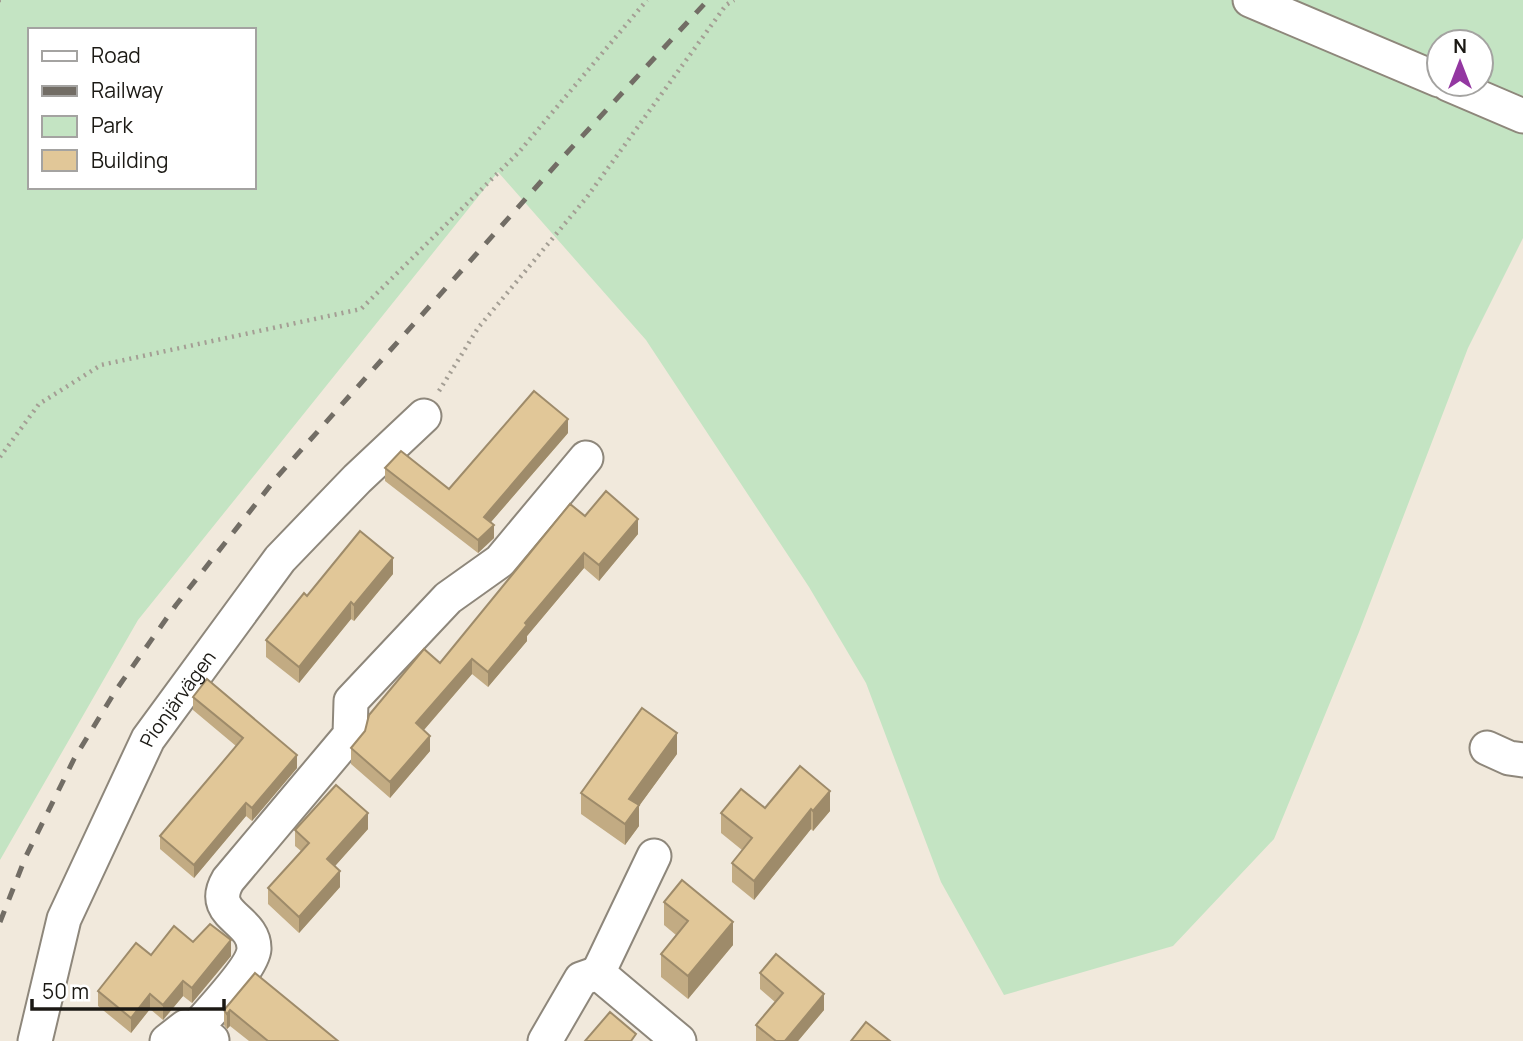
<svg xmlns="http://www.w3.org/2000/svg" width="1523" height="1041" viewBox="0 0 1523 1041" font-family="Manrope,sans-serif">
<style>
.green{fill:#c4e4c3;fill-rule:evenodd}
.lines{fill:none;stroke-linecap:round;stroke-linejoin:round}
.minor-casing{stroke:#8e877b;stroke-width:37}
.path{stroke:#a49e94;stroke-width:4.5;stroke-dasharray:2 5;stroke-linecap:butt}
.minor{stroke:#fff;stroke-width:33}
.rail{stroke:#726d65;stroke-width:5;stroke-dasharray:12 12;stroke-linecap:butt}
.wall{fill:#c2ab83}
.shaded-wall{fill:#9e8b6a}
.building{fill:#e1c798;stroke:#9e8b6a;stroke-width:2}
.labels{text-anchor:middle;stroke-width:7;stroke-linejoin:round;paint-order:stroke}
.street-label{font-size:19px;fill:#1b1914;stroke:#fff}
</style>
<rect width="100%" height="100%" fill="#f1e9dc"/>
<path class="green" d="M0 0H1523V238L1468 348 1359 632 1274 839 1173 946 1004 995 941 882 866 683 809 587 646 340 498 172 138 620 0 860ZM30 30H254V187H30ZM1439 42H1481V84H1439Z"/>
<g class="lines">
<defs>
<g id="minor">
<polyline points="1250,0 1439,80"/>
<polyline points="1448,84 1523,116"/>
<polyline points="1487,748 1509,758 1523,760"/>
<polyline points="654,856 598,973 679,1041"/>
<path d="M196 1028C209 1013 253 967 254 949 255 918 207 916 228 880L350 735 351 701 448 598 500 561 586 458"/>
<path id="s1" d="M35 1041 64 919 148 739 280 559 357 479 424 416"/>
<polyline points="167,1041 185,1027 196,1028 212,1040"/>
<polyline points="545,1041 581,979 598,973"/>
</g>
</defs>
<use href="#minor" class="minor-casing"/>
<g class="path">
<polyline points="0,0 1,0"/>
<polyline points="439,391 478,328 587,197 726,5 734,0"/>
<polyline points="0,457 39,404 101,365 361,309 519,152 647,0"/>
</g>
<use href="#minor" class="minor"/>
<polyline class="rail" points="0,922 26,856 74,759 116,690 176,605 277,477 563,157 708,0"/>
</g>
<g class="wall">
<polygon points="568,433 491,522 494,538 478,553 385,481 385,468 449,489"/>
<polygon points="585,516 638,534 599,581 584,568 527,636 527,641 488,687 472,674 424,730 430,751 390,798 351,764 351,748 440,663"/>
<polygon points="393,574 354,621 351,619 299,683 266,657 266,640 307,596"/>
<polygon points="193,697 297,768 252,821 246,816 194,878 160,849 160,836 236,746 193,710"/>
<polygon points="677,754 639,806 639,826 625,845 581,814 581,793"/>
<polygon points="765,808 830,811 813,831 811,829 754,900 732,882 732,863 742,850 721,833 721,813"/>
<polygon points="368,829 335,866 340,887 299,933 268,904 268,888 301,851 295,846 295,830"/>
<polygon points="664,902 733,945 688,999 661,977 661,954 676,935 664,925"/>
<polygon points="193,942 231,956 192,1003 183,996 163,1020 150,1009 131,1033 98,1006 98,991 151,955"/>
<polygon points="255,973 338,1041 249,1041 230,1026 227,1029 224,1025 224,1010"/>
<polygon points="760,973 824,1010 798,1041 756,1041 756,1025 775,1002 760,989"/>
</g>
<g class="shaded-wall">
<polygon points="568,419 568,433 484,530 484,517"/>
<polygon points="638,519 638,534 599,581 599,565"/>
<polygon points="494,525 494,538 478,553 478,540"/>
<polygon points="584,553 584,568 527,636 527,641 488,687 488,672 525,623"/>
<polygon points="393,558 393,574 354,621 354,605"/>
<polygon points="351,602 351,619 299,683 299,667"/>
<polygon points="472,659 472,674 416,739 416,723"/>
<polygon points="677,733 677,754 639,806 639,826 625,845 625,824 629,799"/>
<polygon points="430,736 430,751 390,798 390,782"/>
<polygon points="297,755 297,768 252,821 252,808"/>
<polygon points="830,791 830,811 813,831 813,811"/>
<polygon points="246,803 246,816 194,878 194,865"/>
<polygon points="811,809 811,829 754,900 754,881"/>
<polygon points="368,813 368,829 327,875 327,859"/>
<polygon points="340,871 340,887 299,933 299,917"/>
<polygon points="733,922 733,945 688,999 688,976"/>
<polygon points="231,940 231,956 192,1003 192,988"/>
<polygon points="183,981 183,996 163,1020 163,1005"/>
<polygon points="150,994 150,1009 131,1033 131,1018"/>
<polygon points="824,994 824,1010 798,1041 785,1041"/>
<polygon points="230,1010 230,1026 227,1029 227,1014"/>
</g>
<g class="building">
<polygon points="534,391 568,419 484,517 494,525 478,540 385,468 401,451 449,489"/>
<polygon points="606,491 638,519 599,565 584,553 525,623 527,625 488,672 472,659 416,723 430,736 390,782 351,748 365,731 369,715 424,649 440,663 570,504 585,516"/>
<polygon points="360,531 393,558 354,605 351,602 299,667 266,640 304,593 307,596"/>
<polygon points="207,679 297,755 252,808 246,803 194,865 160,836 243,738 193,697"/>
<polygon points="642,708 677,733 629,799 639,805 625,824 581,793"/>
<polygon points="800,766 830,791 813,811 811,809 754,881 732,863 752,838 721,813 741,789 765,808"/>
<polygon points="336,785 368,813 327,859 340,871 299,917 268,888 309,843 295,830"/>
<polygon points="682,880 733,922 688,976 661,954 688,921 664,902"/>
<polygon points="210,924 231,940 192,988 183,981 163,1005 150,994 131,1018 98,991 136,943 151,955 174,926 193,942"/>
<polygon points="776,954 824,994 785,1041 776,1041 756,1025 783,993 760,973"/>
<polygon points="255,973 338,1041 268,1041 230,1010 227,1014 224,1010"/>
<polygon points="610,1012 636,1034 631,1041 585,1041"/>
<polygon points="866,1022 890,1041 851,1041"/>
</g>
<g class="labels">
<g class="street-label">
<text dy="7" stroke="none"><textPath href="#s1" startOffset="374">Pionjärvägen</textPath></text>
</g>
</g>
<rect x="28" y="28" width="228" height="161" fill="#ffffff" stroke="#a4a3a1" stroke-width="2"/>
<rect x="42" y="51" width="35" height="10" fill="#ffffff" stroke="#a4a3a1" stroke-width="2"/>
<text x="91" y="63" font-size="21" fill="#1b1914">Road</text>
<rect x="42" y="86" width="35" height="10" fill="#726d65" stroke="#a4a3a1" stroke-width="2"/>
<text x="91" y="98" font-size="21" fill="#1b1914">Railway</text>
<rect x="42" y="116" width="35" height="21" fill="#c4e4c3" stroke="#a4a3a1" stroke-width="2"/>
<text x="91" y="133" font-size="21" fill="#1b1914">Park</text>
<rect x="42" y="150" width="35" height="21" fill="#e1c798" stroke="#a4a3a1" stroke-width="2"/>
<text x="91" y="168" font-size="21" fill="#1b1914">Building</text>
<g transform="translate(1460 63)"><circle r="33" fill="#ffffff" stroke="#a4a3a1" stroke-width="2"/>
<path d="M0-5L12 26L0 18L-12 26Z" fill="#9337a1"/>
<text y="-10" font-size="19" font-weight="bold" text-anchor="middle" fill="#1b1914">N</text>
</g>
<path d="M32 999v10h192v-10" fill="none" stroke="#1b1914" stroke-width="3.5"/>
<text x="42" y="999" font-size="21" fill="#1b1914" stroke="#ffffff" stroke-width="5" paint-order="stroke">50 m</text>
</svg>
